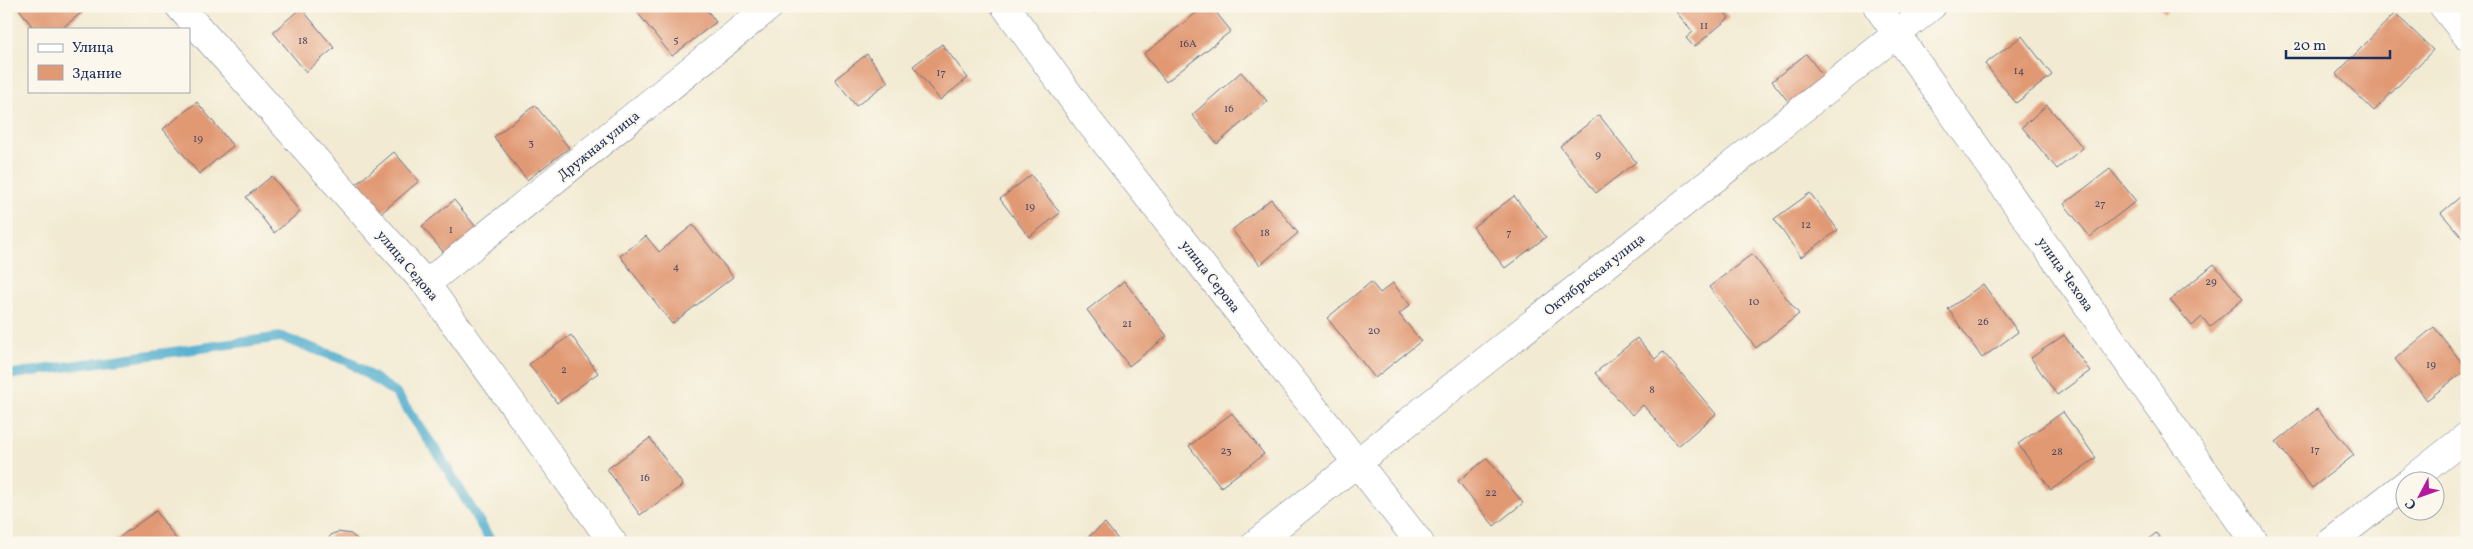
<svg xmlns="http://www.w3.org/2000/svg" width="2473" height="549" viewBox="0 0 2473 549" font-family="Vollkorn,serif">
<style>
.lines{fill:none;stroke-linecap:round;stroke-linejoin:round}
.stream{stroke:#4eaccd;stroke-width:10}
.building{fill:#e19973}
.minor-casing{stroke:#667087;stroke-width:29}
.minor{stroke:#fff;stroke-width:28}
.labels{text-anchor:middle;stroke-width:4;stroke-linejoin:round;paint-order:stroke}
.number-label{font-size:11px;fill:#4c4a63}
.street-label{font-size:14px;fill:#1b2f5e;stroke:#fbf7ec}
</style>
<rect width="100%" height="100%" fill="#fbf7ec"/>
<filter id="ink" filterUnits="userSpaceOnUse"><feTurbulence type="fractalNoise" baseFrequency=".02" numOctaves="2"/><feDisplacementMap in="SourceGraphic" scale="10" xChannelSelector="R" yChannelSelector="G"/><feConvolveMatrix kernelMatrix="1 2 1 2 8 2 1 2 1" color-interpolation-filters="sRGB"/></filter>
<filter id="wash" filterUnits="userSpaceOnUse"><feTurbulence type="fractalNoise" baseFrequency=".0096" numOctaves="4" result="noise"/><feDisplacementMap in="SourceGraphic" scale="20" xChannelSelector="R" yChannelSelector="G"/><feGaussianBlur stdDeviation="1.12" result="paint"/><feColorMatrix in="noise" values="0 0 0 0 0 0 0 0 0 0 0 0 0 0 0 0 0 1.4 0 .05"/><feComposite in="paint" operator="in"/></filter>
<g filter="url(#wash)">
<rect width="100%" height="100%" fill="#f2ead2"/>
<g class="lines">
<polyline class="stream" points="6,375 281,337 348,361 396,393 439,455 492,543"/>
</g>
<g id="blocks">
<g class="building">
<polygon points="17,6 90,6 61,29 34,29"/>
<polygon points="644,6 704,6 716,22 672,56 637,12"/>
<polygon points="1085,6 1095,6 1089,11"/>
<polygon points="1205,6 1211,6 1231,31 1166,82 1144,54"/>
<polygon points="1671,6 1724,6 1722,8 1729,18 1694,47 1686,38 1693,32"/>
<polygon points="2158,6 2171,6 2164,13"/>
<polygon points="301,8 334,48 306,72 273,32"/>
<polygon points="2395,13 2433,50 2374,111 2336,74"/>
<polygon points="2022,36 2052,75 2016,103 1985,64"/>
<polygon points="942,44 968,78 940,100 913,66"/>
<polygon points="867,54 888,82 856,106 835,79"/>
<polygon points="1806,54 1825,78 1791,105 1772,81"/>
<polygon points="1241,72 1267,101 1217,144 1192,115"/>
<polygon points="197,102 233,146 199,174 163,129"/>
<polygon points="535,105 569,148 527,180 494,137"/>
<polygon points="2047,105 2083,148 2057,169 2022,127"/>
<polygon points="1599,115 1636,162 1596,193 1560,146"/>
<polygon points="394,152 419,181 379,215 354,186"/>
<polygon points="2110,169 2136,201 2090,237 2064,204"/>
<polygon points="1031,175 1060,213 1029,237 1000,199"/>
<polygon points="272,176 300,212 274,233 246,197"/>
<polygon points="2467,191 2467,243 2441,213"/>
<polygon points="1810,193 1838,230 1801,257 1774,219"/>
<polygon points="1514,196 1546,237 1505,268 1473,227"/>
<polygon points="1271,199 1298,233 1260,265 1232,230"/>
<polygon points="454,200 480,232 448,258 422,226"/>
<polygon points="693,225 733,277 672,324 620,256 646,236 659,252"/>
<polygon points="1752,254 1799,314 1756,348 1709,287"/>
<polygon points="2214,264 2243,299 2210,327 2202,317 2192,326 2170,300"/>
<polygon points="1124,281 1167,336 1129,366 1087,310"/>
<polygon points="1371,282 1380,293 1393,283 1410,305 1399,314 1421,341 1375,378 1327,318"/>
<polygon points="1983,284 2018,332 1982,358 1948,309"/>
<polygon points="2434,327 2467,369 2427,400 2395,359"/>
<polygon points="571,335 598,373 557,403 529,364"/>
<polygon points="2064,335 2090,371 2057,395 2031,358"/>
<polygon points="1637,338 1655,359 1663,352 1716,414 1678,446 1643,405 1632,415 1595,373"/>
<polygon points="2317,409 2354,455 2312,488 2276,442"/>
<polygon points="2063,412 2096,458 2051,490 2018,444"/>
<polygon points="1232,413 1264,454 1221,487 1189,446"/>
<polygon points="650,438 683,485 640,515 607,469"/>
<polygon points="1487,458 1523,503 1494,526 1458,481"/>
<polygon points="156,511 179,543 111,543"/>
<polygon points="1105,523 1121,543 1081,543"/>
<polygon points="338,532 351,534 361,543 325,543 332,534"/>
<polygon points="2156,533 2164,543 2144,543"/>
</g>
</g>
</g>
<g filter="url(#ink)">
<use href="#blocks" fill-opacity="0" stroke="#667087" stroke-width="1"/>
<g class="lines">
<defs>
<g id="minor">
<polyline points="179,6 426,284 613,543"/>
<polyline points="1005,6 1087,119 1420,543"/>
<polyline points="1877,6 2255,543"/>
<polyline points="2443,6 2467,36"/>
<polyline points="426,284 770,6"/>
<polyline points="2409,482 2467,436"/>
<polyline points="1256,543 1932,6"/>
<polyline points="2330,543 2406,484"/>
</g>
</defs>
<use href="#minor" class="minor-casing"/>
<use href="#minor" class="minor"/>
</g>
</g>
<g class="labels">
<g class="number-label">
<text x="1704" y="29">11</text>
<text x="676" y="43">5</text>
<text x="303" y="44">18</text>
<text x="1188" y="47">16А</text>
<text x="2019" y="74">14</text>
<text x="941" y="76">17</text>
<text x="1229" y="112">16</text>
<text x="198" y="142">19</text>
<text x="531" y="146">3</text>
<text x="1598" y="158">9</text>
<text x="2100" y="207">27</text>
<text x="1030" y="210">19</text>
<text x="1806" y="228">12</text>
<text x="451" y="233">1</text>
<text x="1265" y="236">18</text>
<text x="1509" y="236">7</text>
<text x="676" y="270">4</text>
<text x="2211" y="285">29</text>
<text x="1754" y="305">10</text>
<text x="1983" y="325">26</text>
<text x="1127" y="327">21</text>
<text x="1374" y="334">20</text>
<text x="2431" y="368">19</text>
<text x="564" y="373">2</text>
<text x="1652" y="393">8</text>
<text x="2315" y="453">17</text>
<text x="1226" y="454">23</text>
<text x="2057" y="455">28</text>
<text x="645" y="481">16</text>
<text x="1491" y="496">22</text>
</g>
<g class="street-label">
<text transform="translate(598 145) rotate(-39)" y="5">Дружная улица</text>
<text transform="translate(408 265) rotate(50)" y="5">улица Седова</text>
<text transform="translate(1594 274) rotate(-38)" y="5">Октябрьская улица</text>
<text transform="translate(2066 274) rotate(55)" y="5">улица Чехова</text>
<text transform="translate(1211 276) rotate(52)" y="5">улица Серова</text>
</g>
</g>
<rect width="2473" height="549" fill="none" stroke="#fbf7ec" stroke-width="25"/>
<rect x="28" y="28" width="162" height="65" fill="#fbf7ec" stroke="#a1a7b3"/>
<rect x="38" y="44" width="25" height="8" fill="#ffffff" stroke="#a1a7b3"/>
<text x="72" y="52" font-size="15" fill="#1b2f5e">Улица</text>
<rect x="38" y="65" width="25" height="15" fill="#e19973" stroke="#a1a7b3"/>
<text x="72" y="78" font-size="15" fill="#1b2f5e">Здание</text>
<g transform="translate(2420 496) rotate(229)"><circle r="24" fill="#fbf7ec" stroke="#a1a7b3"/>
<path d="M0-4L9 19L0 12L-9 19Z" fill="#b5179e"/>
<text y="-8" font-size="14" font-weight="bold" text-anchor="middle" fill="#1b2f5e">С</text>
</g>
<path d="M2286 50v8h104v-8" fill="none" stroke="#1b2f5e" stroke-width="2.5"/>
<text x="2293" y="50" font-size="15" fill="#1b2f5e" stroke="#fbf7ec" stroke-width="4" paint-order="stroke">20 m</text>
</svg>
